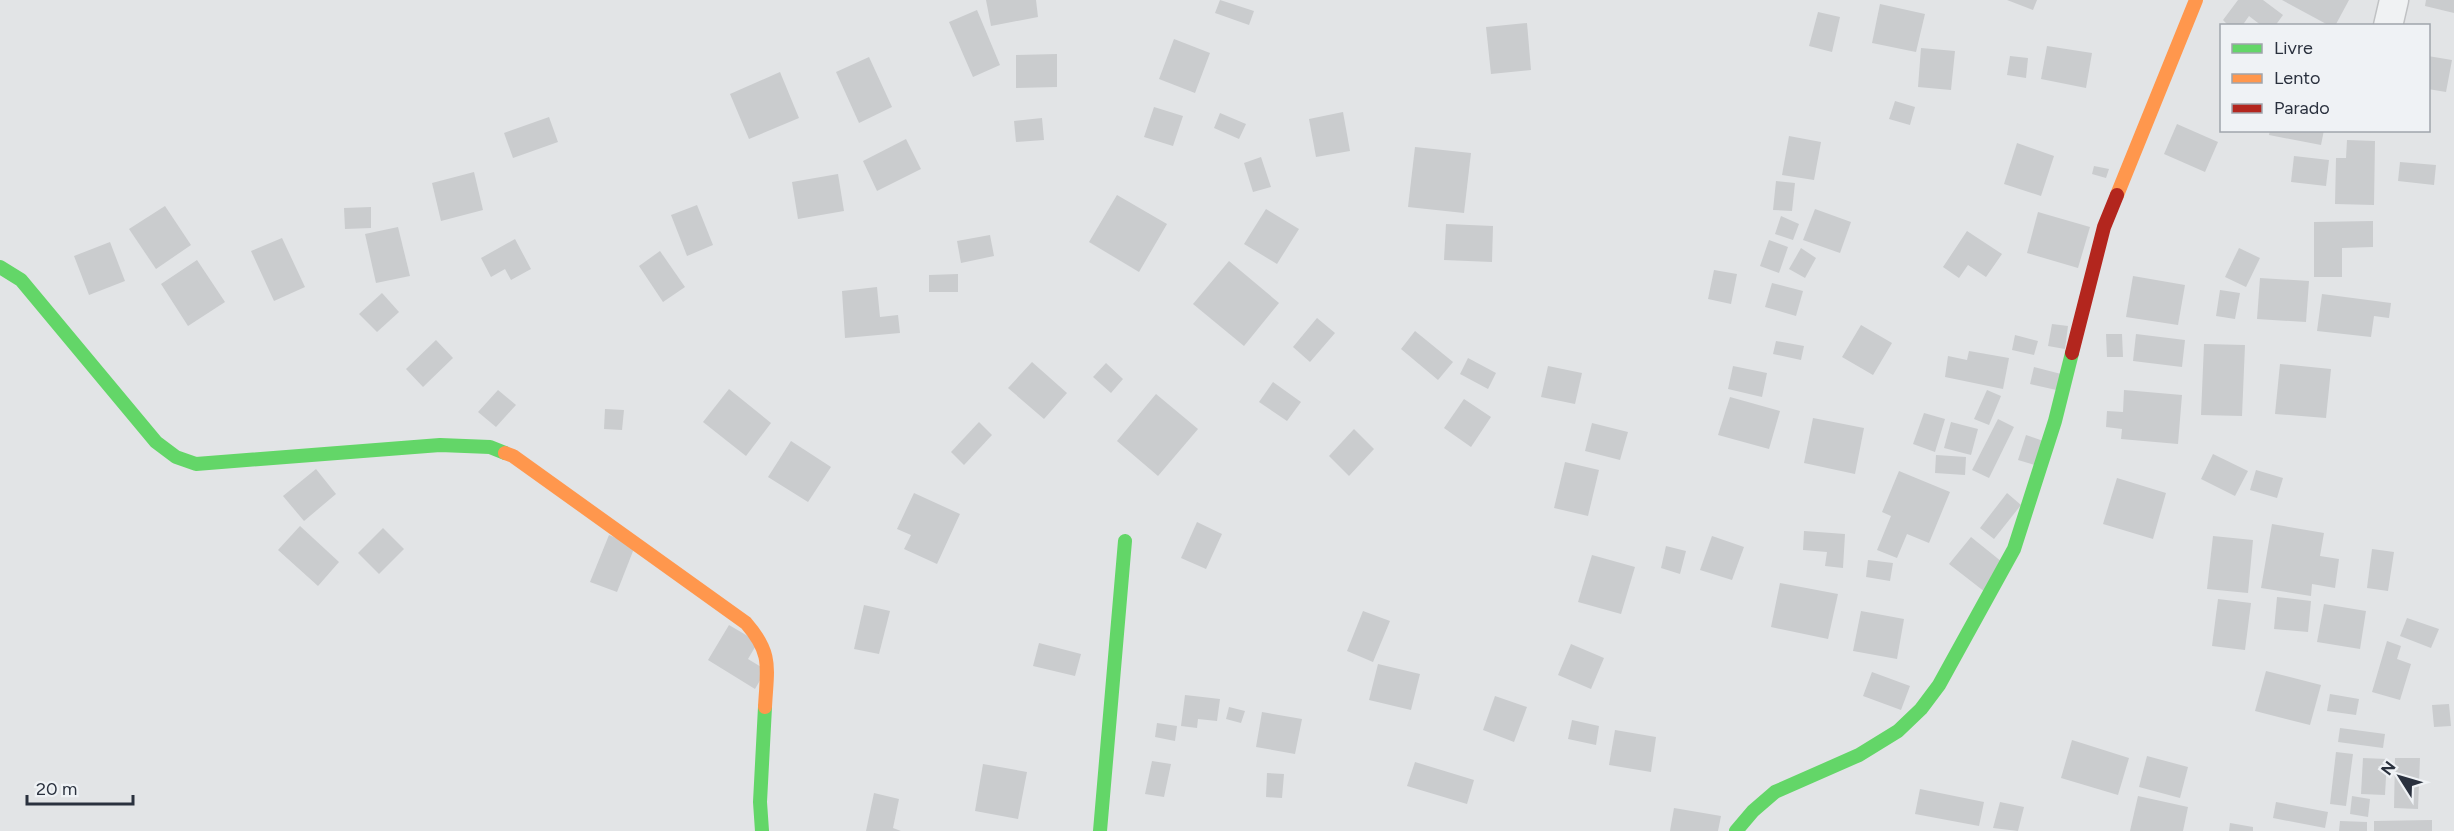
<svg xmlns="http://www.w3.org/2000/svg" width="2454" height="831" viewBox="0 0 2454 831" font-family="Figtree,sans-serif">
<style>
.building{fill:#caccce}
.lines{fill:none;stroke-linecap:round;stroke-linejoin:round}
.street-casing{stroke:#c0c2c4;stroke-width:31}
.street{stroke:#f0f2f3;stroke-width:28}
.fast{stroke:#63d668;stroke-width:14}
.slow{stroke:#ff974d;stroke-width:14}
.jam{stroke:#b3261e;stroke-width:14}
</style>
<rect width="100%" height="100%" fill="#e2e4e6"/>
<g class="building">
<polygon points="986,0 1036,0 1038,17 991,26"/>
<polygon points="1220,0 1254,11 1249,25 1215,13"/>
<polygon points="2007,0 2037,0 2033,10"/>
<polygon points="2238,0 2263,0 2283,15 2275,26 2262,26 2249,16 2242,26 2229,26 2223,20"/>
<polygon points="2282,0 2349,0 2335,26 2330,26"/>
<polygon points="2426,0 2454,0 2454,13 2425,6"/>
<polygon points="1880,4 1925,14 1916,52 1872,43"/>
<polygon points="977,10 1000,65 973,77 949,22"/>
<polygon points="1818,12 1840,17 1832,52 1809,46"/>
<polygon points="1527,23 1531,70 1491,74 1486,27"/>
<polygon points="1174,39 1210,53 1195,93 1159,79"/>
<polygon points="2047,46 2092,53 2086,88 2041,79"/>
<polygon points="1921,48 1955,51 1951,90 1918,87"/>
<polygon points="1057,54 1057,87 1016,88 1016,55"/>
<polygon points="2010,56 2028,58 2026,78 2007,75"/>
<polygon points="2428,56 2452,60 2446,92 2428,89"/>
<polygon points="869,57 892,107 859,123 836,72"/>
<polygon points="780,72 799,118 749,139 730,94"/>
<polygon points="1895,101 1915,107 1910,125 1889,119"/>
<polygon points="1154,107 1183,116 1173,146 1144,137"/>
<polygon points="1343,112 1350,151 1316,157 1309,119"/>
<polygon points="1220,113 1246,124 1239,139 1214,128"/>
<polygon points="549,117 558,142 513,158 504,133"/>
<polygon points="1042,118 1044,140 1016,142 1014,121"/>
<polygon points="2177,124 2218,142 2205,172 2164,154"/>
<polygon points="2270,130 2324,130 2321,145 2269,135"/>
<polygon points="1789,136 1821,142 1814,180 1782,175"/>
<polygon points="906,139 921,169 877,191 863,161"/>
<polygon points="2347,140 2375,141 2374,205 2335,204 2336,158 2346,158"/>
<polygon points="2017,143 2054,156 2041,196 2004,184"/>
<polygon points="1415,147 1471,153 1464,213 1408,207"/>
<polygon points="2294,156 2329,160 2326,186 2291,182"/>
<polygon points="1261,157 1271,187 1253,192 1244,163"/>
<polygon points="2400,162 2436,165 2434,185 2398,181"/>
<polygon points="2094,166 2109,169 2106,178 2092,174"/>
<polygon points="474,172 483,210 441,221 432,183"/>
<polygon points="838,174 844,211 798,219 792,182"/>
<polygon points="1776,181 1795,183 1792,211 1773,210"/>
<polygon points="1117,195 1167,224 1139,272 1089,242"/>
<polygon points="697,205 713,245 687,256 671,215"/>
<polygon points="165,206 191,245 156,269 129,229"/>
<polygon points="371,207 371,228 345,229 344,208"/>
<polygon points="1266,209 1299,229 1277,264 1244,244"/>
<polygon points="1815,209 1851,222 1840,253 1803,240"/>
<polygon points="2038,212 2090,227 2078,268 2027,253"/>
<polygon points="1781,216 1799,224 1793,240 1775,234"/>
<polygon points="2373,221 2373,247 2342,248 2342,277 2314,277 2314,222"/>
<polygon points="1446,224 1493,226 1492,262 1444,260"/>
<polygon points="398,227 410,276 376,283 365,234"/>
<polygon points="1967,231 2002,254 1986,277 1968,265 1959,278 1943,267"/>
<polygon points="990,235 994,256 961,263 957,241"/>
<polygon points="282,238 305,287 274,301 251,251"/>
<polygon points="515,239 531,269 511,280 505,269 491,277 481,258"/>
<polygon points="1769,240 1788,247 1779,273 1760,266"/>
<polygon points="110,242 125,281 89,295 74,256"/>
<polygon points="1801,248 1816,258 1805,278 1789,269"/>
<polygon points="2239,248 2260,258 2246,287 2225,277"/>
<polygon points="660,251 685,287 663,302 639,266"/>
<polygon points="197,260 225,302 188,326 161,284"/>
<polygon points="1229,261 1279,303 1244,346 1193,304"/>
<polygon points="1714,270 1737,274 1731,304 1708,299"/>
<polygon points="958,274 958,292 929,292 929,275"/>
<polygon points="2133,276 2185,285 2178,325 2126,317"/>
<polygon points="2260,278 2309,281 2306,322 2257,319"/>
<polygon points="1772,283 1803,291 1796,316 1765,307"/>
<polygon points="877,287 880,317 898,315 900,333 845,338 842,291"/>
<polygon points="2220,290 2240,293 2235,319 2216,316"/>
<polygon points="382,293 399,312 377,332 359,314"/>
<polygon points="2322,294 2391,303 2389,318 2374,316 2371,337 2317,331"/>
<polygon points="1317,318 1335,333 1310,362 1293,347"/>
<polygon points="2052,324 2068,326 2065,349 2048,346"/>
<polygon points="1861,325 1892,343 1873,375 1842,357"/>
<polygon points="1415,331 1453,362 1438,380 1401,349"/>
<polygon points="2106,334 2122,334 2123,357 2107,357"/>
<polygon points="2136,334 2185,340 2182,367 2133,361"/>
<polygon points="2015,335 2038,341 2034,355 2012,350"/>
<polygon points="436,340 453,358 423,387 406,369"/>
<polygon points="1776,341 1804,346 1801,360 1773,354"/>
<polygon points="2204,344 2245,345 2242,416 2201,415"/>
<polygon points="1969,351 2009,358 2003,389 1945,377 1948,356 1967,360"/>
<polygon points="1468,358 1496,373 1488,389 1460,374"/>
<polygon points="1032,362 1067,393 1044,419 1008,388"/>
<polygon points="1106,363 1123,379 1111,393 1093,377"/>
<polygon points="2280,364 2331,369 2326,418 2275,414"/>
<polygon points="1548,366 1582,373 1575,404 1541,397"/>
<polygon points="1733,366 1767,373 1762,397 1728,389"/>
<polygon points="2034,367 2065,375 2061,391 2030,384"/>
<polygon points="1273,382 1301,402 1287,421 1259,402"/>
<polygon points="729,389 771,423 746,456 703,422"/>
<polygon points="498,390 516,405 496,427 478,412"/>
<polygon points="1987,390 2001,396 1989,425 1974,419"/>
<polygon points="2124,390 2182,395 2178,444 2121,439 2122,429 2106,427 2107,411 2123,412"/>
<polygon points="1156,394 1198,429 1158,476 1117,441"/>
<polygon points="1730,397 1780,411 1769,449 1718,435"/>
<polygon points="1464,399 1491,417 1471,447 1444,428"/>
<polygon points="605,409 624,410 622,430 604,429"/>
<polygon points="1924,413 1945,419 1935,452 1913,444"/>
<polygon points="1813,418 1864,428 1855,474 1804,463"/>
<polygon points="1998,419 2014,427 1989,478 1972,470"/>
<polygon points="979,422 992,435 964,465 951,452"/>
<polygon points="1951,422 1978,429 1971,455 1944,448"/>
<polygon points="1592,423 1628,432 1620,460 1585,451"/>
<polygon points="1354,429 1374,449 1349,476 1329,456"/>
<polygon points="2026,435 2049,443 2041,467 2018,460"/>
<polygon points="791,441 831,467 808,502 768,477"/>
<polygon points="2213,454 2248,471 2235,496 2201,479"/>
<polygon points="1936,455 1966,457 1965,475 1935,473"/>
<polygon points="1565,462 1599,470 1588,516 1554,508"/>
<polygon points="316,469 336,494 304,521 283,496"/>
<polygon points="2256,470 2283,478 2277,498 2250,490"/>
<polygon points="1899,471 1950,492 1929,543 1907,534 1897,558 1877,550 1891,516 1882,512"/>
<polygon points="2117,478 2166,493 2153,539 2103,524"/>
<polygon points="914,493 960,514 937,564 904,549 911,535 897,529"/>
<polygon points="2007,493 2021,505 1994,539 1980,528"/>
<polygon points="1197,522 1222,534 1206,569 1181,558"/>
<polygon points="2272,524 2324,533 2320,556 2339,559 2335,588 2312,584 2311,596 2261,588"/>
<polygon points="300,526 339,562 318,586 278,550"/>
<polygon points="383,528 404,549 379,574 358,553"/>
<polygon points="1804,531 1845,534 1843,568 1825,566 1827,552 1803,550"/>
<polygon points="609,535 635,546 617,592 590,582"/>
<polygon points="1712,536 1744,547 1732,580 1700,570"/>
<polygon points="2213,536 2253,540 2248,593 2207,589"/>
<polygon points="1971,537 2007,566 1985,592 1949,564"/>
<polygon points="1666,546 1686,551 1680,574 1661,568"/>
<polygon points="2372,549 2394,552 2388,591 2367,588"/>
<polygon points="1592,555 1635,567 1621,614 1578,602"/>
<polygon points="1868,560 1893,563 1890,581 1866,577"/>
<polygon points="1780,583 1838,594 1828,639 1771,627"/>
<polygon points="2277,597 2311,601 2308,632 2274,629"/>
<polygon points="2218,599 2251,603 2245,650 2212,646"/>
<polygon points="2324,604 2366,611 2360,649 2317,642"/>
<polygon points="864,605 890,611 879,654 854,649"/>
<polygon points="1363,611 1390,621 1373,662 1347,651"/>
<polygon points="1861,611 1904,619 1897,659 1853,651"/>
<polygon points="2407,618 2439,629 2431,648 2400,636"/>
<polygon points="729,625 758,642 748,659 766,670 755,689 708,660"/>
<polygon points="2387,641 2401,646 2397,659 2411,664 2400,700 2372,692"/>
<polygon points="1039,643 1081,654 1075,676 1033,666"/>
<polygon points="1571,644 1604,658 1591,689 1558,675"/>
<polygon points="1378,664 1420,674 1411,710 1369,700"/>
<polygon points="2266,671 2321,685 2310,725 2255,711"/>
<polygon points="1872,672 1910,686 1901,710 1863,696"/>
<polygon points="2330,694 2359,699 2356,715 2327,711"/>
<polygon points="1185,695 1220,699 1217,721 1198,719 1197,728 1181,726"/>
<polygon points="1495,696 1527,707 1514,742 1483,730"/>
<polygon points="2449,704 2451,726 2434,727 2432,705"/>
<polygon points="1229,707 1245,711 1241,723 1226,719"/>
<polygon points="1262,712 1302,719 1295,754 1256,747"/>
<polygon points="1572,720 1599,726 1596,745 1568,739"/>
<polygon points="1157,723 1177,726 1175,741 1155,737"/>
<polygon points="2340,728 2385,734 2383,748 2338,742"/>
<polygon points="1615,730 1656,737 1651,772 1609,765"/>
<polygon points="2072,740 2129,758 2118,795 2061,778"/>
<polygon points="2336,752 2353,754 2346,806 2330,804"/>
<polygon points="2147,756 2188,767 2180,798 2139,787"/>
<polygon points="2363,758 2387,759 2385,795 2361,794"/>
<polygon points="2395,758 2420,758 2418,809 2394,808"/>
<polygon points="1152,761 1171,764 1164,797 1145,794"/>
<polygon points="1415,762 1474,780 1467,804 1407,786"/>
<polygon points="983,764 1027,772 1018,819 975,811"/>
<polygon points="1267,773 1284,774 1282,798 1266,797"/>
<polygon points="1920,789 1984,802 1979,826 1915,814"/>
<polygon points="874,793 899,799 893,828 901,831 866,831"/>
<polygon points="2138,796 2188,807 2183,831 2130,831"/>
<polygon points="2352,796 2370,799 2368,817 2350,814"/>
<polygon points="2000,802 2024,807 2018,831 1993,828"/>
<polygon points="2276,802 2328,812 2325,828 2273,818"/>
<polygon points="1674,808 1721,816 1718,831 1670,831"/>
<polygon points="2432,820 2432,831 2374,831 2374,821"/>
<polygon points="2340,821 2367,822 2367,831 2339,831"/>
<polygon points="2230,823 2253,827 2253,831 2229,831"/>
</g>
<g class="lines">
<defs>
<polyline id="street" points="2388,26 2394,0"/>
</defs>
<use href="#street" class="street-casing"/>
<use href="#street" class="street"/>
<g class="fast">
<polyline points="0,267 21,280 156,442 176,457 196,464 440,445 490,447 505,453"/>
<polyline points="762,831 760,802 765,707"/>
<polyline points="1100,831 1125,541"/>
<polyline points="1736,831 1753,811 1775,792 1859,755 1898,731 1921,709 1939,685 2014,549 2055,421 2072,353"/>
</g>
<g class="slow">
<polyline points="2117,195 2196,0"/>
<path d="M505 453 513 456 746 623C773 654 767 668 765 707"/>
</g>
<polyline class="jam" points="2072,353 2104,227 2117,195"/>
</g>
<rect x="2220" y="24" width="210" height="108" fill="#eff2f5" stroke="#a0a5ac" stroke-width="1.5"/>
<rect x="2232" y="44" width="30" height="9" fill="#63d668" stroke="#a0a5ac" stroke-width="1.5"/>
<text x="2274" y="54" font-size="18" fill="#2a313e">Livre</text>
<rect x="2232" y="74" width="30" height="9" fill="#ff974d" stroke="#a0a5ac" stroke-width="1.5"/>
<text x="2274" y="84" font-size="18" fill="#2a313e">Lento</text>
<rect x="2232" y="104" width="30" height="9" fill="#b3261e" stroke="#a0a5ac" stroke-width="1.5"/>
<text x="2274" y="114" font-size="18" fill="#2a313e">Parado</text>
<g transform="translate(2400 777) rotate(307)" stroke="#eff2f5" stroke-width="4.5" paint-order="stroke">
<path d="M0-4.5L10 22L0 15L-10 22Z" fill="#2a313e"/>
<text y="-9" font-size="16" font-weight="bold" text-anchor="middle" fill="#2a313e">N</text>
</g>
<path d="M27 795v9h106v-9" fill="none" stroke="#2a313e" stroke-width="3"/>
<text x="36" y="795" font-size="18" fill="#2a313e" stroke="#eff2f5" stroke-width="4.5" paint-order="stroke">20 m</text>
</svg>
